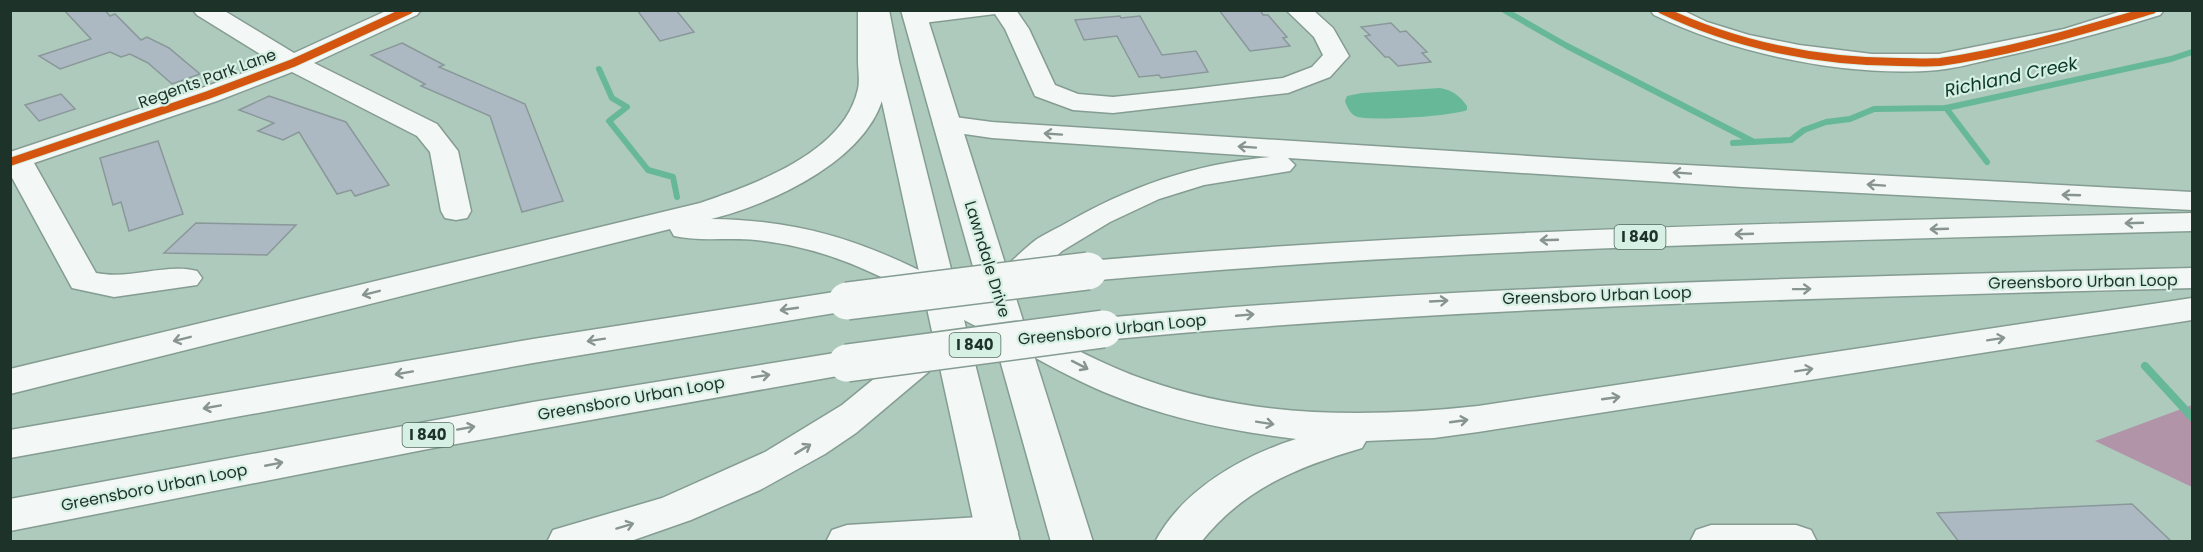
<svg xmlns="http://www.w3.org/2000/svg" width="2203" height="552" viewBox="0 0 2203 552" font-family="Poppins,sans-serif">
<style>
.forest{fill:#b194a7}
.water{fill:#66b898}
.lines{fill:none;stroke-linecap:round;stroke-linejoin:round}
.stream-far1{stroke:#66b898;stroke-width:6}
.stream{stroke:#66b898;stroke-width:8}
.building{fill:#acb9c2;stroke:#8b989a;stroke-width:1.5}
.minor-casing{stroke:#859c92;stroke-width:3}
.major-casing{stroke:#859c92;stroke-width:3}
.highway-casing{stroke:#859c92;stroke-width:3}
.minor{fill:#f3f7f5;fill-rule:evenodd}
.major{fill:#f3f7f5;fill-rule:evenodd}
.highway{fill:#f3f7f5;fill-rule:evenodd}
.highway-bridge-casing{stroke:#859c92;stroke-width:40;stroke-linecap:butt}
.highway-bridge{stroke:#f3f7f5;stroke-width:37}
.cycleway-casing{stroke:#d6f0e3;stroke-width:10}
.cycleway{stroke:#d4550f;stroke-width:8}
.oneway{stroke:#88948f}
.labels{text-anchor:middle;stroke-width:4.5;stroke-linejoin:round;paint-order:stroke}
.shield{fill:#d6f0e3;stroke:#546b61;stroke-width:1.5}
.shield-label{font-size:15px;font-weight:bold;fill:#1d3229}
.street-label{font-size:16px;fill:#1d3229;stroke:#d6f0e3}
.water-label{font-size:18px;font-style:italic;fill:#0b3929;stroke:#d6f0e3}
</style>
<rect width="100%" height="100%" fill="#adcabd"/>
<polygon class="forest" points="2192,405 2192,487 2095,441"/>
<path class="water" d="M1440 88C1452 90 1460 96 1467 106V110C1455 116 1366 122 1355 116 1350 113 1347 107 1345 101L1347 96 1362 93Z"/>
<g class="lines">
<g class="stream-far1">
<polyline points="1504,10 1567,46 1752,141"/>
<polyline points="599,69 612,98 627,107 609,121 648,170 673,177 677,197"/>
<polyline points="1946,108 1987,162"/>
<polyline points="1733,143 1791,140 1804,130 1826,122 1850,119 1874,109 1946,108 2171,59 2192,52"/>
</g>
<polyline class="stream" points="2145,366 2192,417"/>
</g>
<g class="building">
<polygon points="64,10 105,10 110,16 115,14 141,40 147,37 169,48 200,74 172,84 148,63 130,54 121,57 110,52 60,69 39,56 91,39"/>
<polygon points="637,10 676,10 694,32 660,41"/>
<polygon points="1219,10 1260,10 1263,15 1268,15 1287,37 1283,38 1290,46 1250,51"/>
<polygon points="1120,16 1121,18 1140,16 1162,55 1196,51 1208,72 1161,78 1159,75 1139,77 1117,36 1084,40 1075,20"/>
<polygon points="1391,23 1400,32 1406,31 1427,52 1422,53 1431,62 1398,66 1389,57 1385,57 1365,36 1370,35 1361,27"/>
<polygon points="402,43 444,65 439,67 525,104 563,201 522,212 490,116 421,86 425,84 371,55"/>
<polygon points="61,94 75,109 39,121 25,105"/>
<polygon points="269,96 346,122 389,185 355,196 351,190 337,194 299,132 283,140 258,131 274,123 239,110"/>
<polygon points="158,141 183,214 129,231 121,202 113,205 100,158"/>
<polygon points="196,223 296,225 267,255 164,253"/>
<polygon points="2132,504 2172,542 1959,542 1937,513"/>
</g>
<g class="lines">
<defs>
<g id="minor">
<path d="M193 10H223L294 53 388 10H421L417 15 314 63 437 124 458 151 471 211 467 218 456 220 445 218 441 211 430 152 417 136 292 72 217 101 34 163 96 273C131 280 165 263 197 271L202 278 197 285 114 297 72 288 10 174V152L199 89 273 62 197 15Z"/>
<polygon points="912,10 1016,10 1029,29 1055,85 1078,94 1113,97 1191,89 1283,78 1312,67 1323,55 1314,37 1286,10 1313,10 1333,28 1349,56 1330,77 1288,93 1113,113 1073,110 1035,96 1005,29 995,14 915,24 907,22 903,17 907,12"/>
<path d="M1650 10H1682L1707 22 1749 35 1799 45 1872 54H1939L2064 29 2125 10H2164L2160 15C2106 32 2052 46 1997 58 1978 62 1958 68 1938 70 1848 78 1735 54 1654 15Z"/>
<polygon points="1711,525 1796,525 1811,530 1817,542 1690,542 1696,530"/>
</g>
<polygon id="major" points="865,10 889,10 899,61 956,289 983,302 901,10 925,10 1093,542 1051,542 993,335 964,320 1020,542 978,542 873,61"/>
<g id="highway">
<path d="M858 10H882C882 29 883 47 884 65 884 73 886 81 885 88 874 158 772 204 711 219 804 220 870 243 952 287L957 294 952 301 940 305 928 301C871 270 822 247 756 240 729 237 700 242 674 236L670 229 10 394V369L700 203C755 184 844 153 858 89 860 80 858 70 858 61 858 44 858 27 858 10Z"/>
<path d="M947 116 992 122 1592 160 2192 192V210L1742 187 1288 158 1295 165 1290 171 1204 185 1159 199 1110 222 1062 251 1013 297 1001 300 989 297 984 290 989 283C1005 268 1020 252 1037 239 1045 234 1053 230 1061 226 1128 187 1193 164 1270 157L992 138 937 130 933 124 937 118Z"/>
<path d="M2192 213V231C1823 241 1455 247 1088 281L1076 278 1072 271 1076 264 1088 261C1455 229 1823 222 2192 213Z"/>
<path d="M2192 268V288C1828 298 1465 306 1103 340L1091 337 1086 329 1091 321 1103 318C1465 285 1828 277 2192 268Z"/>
<polygon points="847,290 859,293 864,301 859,309 533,363 10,458 10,430 533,339"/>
<path d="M2192 298V320L1478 432 1434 438 1366 441 1362 448C1298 467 1244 488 1201 542H1155C1182 490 1242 456 1296 439 1230 431 1165 418 1104 392 1070 378 1038 359 1006 342L1000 334 1006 326 1018 323 1030 326C1068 345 1105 366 1146 380 1253 418 1366 418 1478 406Z"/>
<polygon points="938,333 951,337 956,345 951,353 856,433 825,454 760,490 691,520 628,542 547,542 553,530 662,498 765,452 842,405 925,337"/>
<polygon points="847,351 860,354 865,363 860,372 428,449 10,531 10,499 533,402"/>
<polygon points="997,516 1012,520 1018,532 1013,542 826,542 832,530 847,525"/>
</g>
</defs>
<use href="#minor" class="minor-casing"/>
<use href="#major" class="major-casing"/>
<use href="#highway" class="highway-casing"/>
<use href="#minor" class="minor"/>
<use href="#major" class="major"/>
<use href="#highway" class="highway"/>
<defs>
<g id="highway-bridge">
<polyline points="847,301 1088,271"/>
<polyline points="847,363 1103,329"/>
</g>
</defs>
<use href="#highway-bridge" class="highway-bridge-casing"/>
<use href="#highway-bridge" class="highway-bridge"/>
<defs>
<g id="cycleway">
<path d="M1662 10C1735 45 1818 62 1900 62 1913 62 1927 63 1940 62 2011 52 2084 30 2152 10"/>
<polyline points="10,162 208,95 293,63 409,10"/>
</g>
</defs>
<use href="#cycleway" class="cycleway-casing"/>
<use href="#cycleway" class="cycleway"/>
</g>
<defs><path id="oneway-shaft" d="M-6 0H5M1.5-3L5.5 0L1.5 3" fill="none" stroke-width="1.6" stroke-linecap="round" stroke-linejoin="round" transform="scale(1.5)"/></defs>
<g class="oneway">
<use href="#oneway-shaft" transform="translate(1053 134) rotate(-176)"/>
<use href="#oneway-shaft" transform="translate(1247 147) rotate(-176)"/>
<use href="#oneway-shaft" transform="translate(1682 173) rotate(-176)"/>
<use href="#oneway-shaft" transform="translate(1876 185) rotate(-176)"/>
<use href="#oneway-shaft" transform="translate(2071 195) rotate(-178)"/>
<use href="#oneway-shaft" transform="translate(2134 223) rotate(178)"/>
<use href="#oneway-shaft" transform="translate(1939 229) rotate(178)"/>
<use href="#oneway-shaft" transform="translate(1744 234) rotate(178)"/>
<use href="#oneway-shaft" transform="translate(1549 240) rotate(178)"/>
<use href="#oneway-shaft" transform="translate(1802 289) rotate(-1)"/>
<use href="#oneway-shaft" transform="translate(371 293) rotate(166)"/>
<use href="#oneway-shaft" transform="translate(1439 301) rotate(-3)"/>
<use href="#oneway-shaft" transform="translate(789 309) rotate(172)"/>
<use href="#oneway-shaft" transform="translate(1245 315) rotate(-5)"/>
<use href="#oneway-shaft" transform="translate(182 339) rotate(166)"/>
<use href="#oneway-shaft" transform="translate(1996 339) rotate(-9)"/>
<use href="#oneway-shaft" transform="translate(596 340) rotate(171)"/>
<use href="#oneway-shaft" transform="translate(1080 365) rotate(27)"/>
<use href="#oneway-shaft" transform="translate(1804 370) rotate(-9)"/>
<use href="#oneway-shaft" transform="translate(404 373) rotate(170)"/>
<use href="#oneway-shaft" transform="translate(761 376) rotate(-9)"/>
<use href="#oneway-shaft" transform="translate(1611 398) rotate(-8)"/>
<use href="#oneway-shaft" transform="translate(212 407) rotate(170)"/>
<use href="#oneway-shaft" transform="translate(1459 421) rotate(-8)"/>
<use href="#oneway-shaft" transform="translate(1265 423) rotate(9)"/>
<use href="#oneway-shaft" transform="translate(466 428) rotate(-10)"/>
<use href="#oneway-shaft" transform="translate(803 449) rotate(-31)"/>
<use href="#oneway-shaft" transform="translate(274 464) rotate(-11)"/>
<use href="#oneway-shaft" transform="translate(625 526) rotate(-17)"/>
</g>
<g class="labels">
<g class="shield">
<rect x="1614.5" y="225" width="51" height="24" rx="4.5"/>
<rect x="949.5" y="333" width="51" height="24" rx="4.5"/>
<rect x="402.5" y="423" width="51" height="24" rx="4.5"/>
</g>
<g class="shield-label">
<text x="1640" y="242">I 840</text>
<text x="975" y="350">I 840</text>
<text x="428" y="440">I 840</text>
</g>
<g class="street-label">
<text transform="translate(207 78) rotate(-20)" y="6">Regents Park Lane</text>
<text transform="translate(988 259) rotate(73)" y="6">Lawndale Drive</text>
<text transform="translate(2083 281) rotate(-1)" y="6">Greensboro Urban Loop</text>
<text transform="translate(1597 295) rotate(-2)" y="6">Greensboro Urban Loop</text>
<text transform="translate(1112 329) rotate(-6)" y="6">Greensboro Urban Loop</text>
<text transform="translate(631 398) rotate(-10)" y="6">Greensboro Urban Loop</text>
<text transform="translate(154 487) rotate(-11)" y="6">Greensboro Urban Loop</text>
</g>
<g class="water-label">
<text transform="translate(2011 77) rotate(-12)" y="6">Richland Creek</text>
</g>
</g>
<rect width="2203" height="552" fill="none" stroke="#1d3229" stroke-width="24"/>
</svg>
